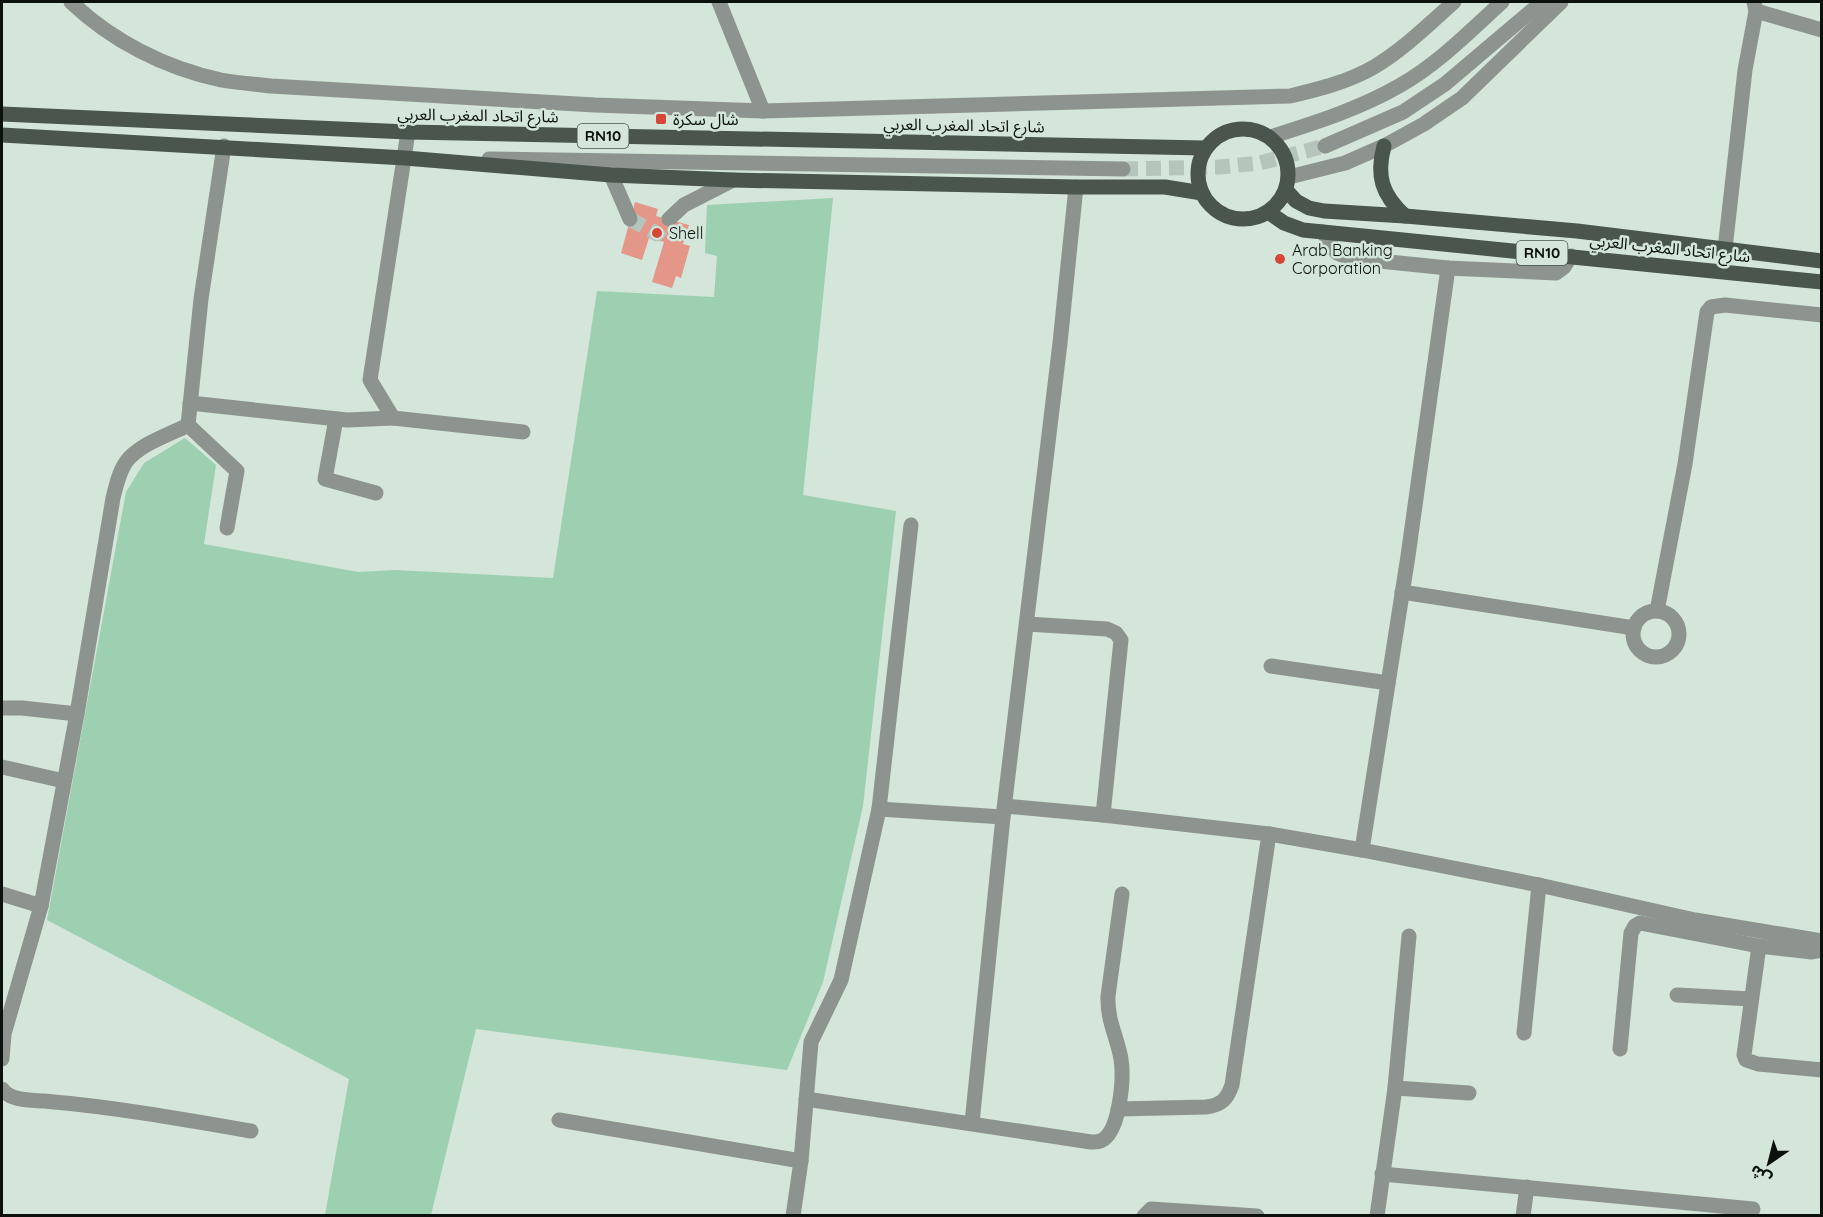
<svg xmlns="http://www.w3.org/2000/svg" width="1823" height="1217" viewBox="0 0 1823 1217" font-family="Quicksand,'Noto Sans Arabic',sans-serif">
<style>
.green{fill:#9cd0b0}
.building{fill:#e49689}
.lines{fill:none;stroke-linecap:round;stroke-linejoin:round}
.minor-tunnel{stroke:#b6c5bb;stroke-width:15;stroke-dasharray:15 8;stroke-linecap:butt}
.minor{stroke:#8d948f;stroke-width:15}
.major{stroke:#49554d;stroke-width:15}
.poi-dot{fill:#d54838;stroke:#d4e5da;stroke-width:2}
.labels{text-anchor:middle;stroke-width:5;stroke-linejoin:round;paint-order:stroke}
.shield{fill:#d4e5da;stroke:#47514a;stroke-width:1.5}
.shield-label{font-size:15px;font-weight:bold;fill:#0b110d}
.street-label{font-size:16px;fill:#0b110d;stroke:#d4e5da}
.poi-label{font-size:16px;fill:#0b110d;stroke:#d4e5da;text-anchor:start}
</style>
<rect width="100%" height="100%" fill="#d4e5da"/>
<polygon class="green" points="833,198 803,495 896,511 863,806 823,982 787,1070 476,1029 431,1215 325,1215 349,1079 47,920 126,492 144,463 185,438 216,465 204,544 358,572 394,570 553,578 597,291 714,297 717,256 705,253 707,205"/>
<polygon class="building" points="635,202 658,209 656,216 689,225 683,244 690,246 681,278 676,276 672,288 652,282 664,242 649,238 642,260 621,253"/>
<g class="lines">
<g class="minor-tunnel">
<polyline points="1123,169 1219,167 1260,163 1325,146"/>
<polyline points="630,219 657,234 669,219"/>
</g>
<g class="minor">
<path d="M71 2C112 41 165 68 221 80 237 83 255 84 271 86L595 105 763 111 1290 96C1319 89 1348 82 1374 67 1404 49 1428 25 1454 2"/>
<polyline points="719,2 763,111"/>
<polyline points="1756,11 1822,30"/>
<polyline points="408,132 370,380 393,418 523,432"/>
<path d="M1270 137C1314 123 1359 109 1399 86 1438 64 1470 31 1502 2"/>
<polyline points="1325,146 1403,112 1445,84 1542,2"/>
<polyline points="489,159 1123,169"/>
<polyline points="611,175 630,219"/>
<polyline points="1289,177 1345,163 1384,146 1424,124 1462,98 1561,2"/>
<polyline points="669,219 684,205 733,180"/>
<polyline points="1323,232 1337,253 1350,258 1448,268 1556,273 1564,267 1571,256"/>
<polyline points="1725,249 1745,70 1756,11 1754,2"/>
<polyline points="190,403 347,420 393,418"/>
<polyline points="336,419 325,479 376,493"/>
<polyline points="188,425 201,299 224,146"/>
<polyline points="188,425 237,471 227,528"/>
<polyline points="1402,592 1634,628"/>
<polyline points="1657,611 1685,464 1707,312 1711,307 1725,305 1822,315"/>
<circle cx="1656" cy="634" r="23"/>
<polyline points="1027,624 1107,629 1116,633 1121,640 1103,815"/>
<polyline points="1271,666 1388,683"/>
<polyline points="2,708 22,708 77,714"/>
<polyline points="2,767 64,781"/>
<polyline points="1005,806 1103,815 1269,834 1362,850 1539,885 1695,920 1822,941"/>
<polyline points="879,809 1003,817"/>
<polyline points="1362,850 1408,556 1448,268"/>
<polyline points="2,894 41,906"/>
<polyline points="1759,946 1744,1055 1746,1060 1758,1064 1822,1070"/>
<polyline points="1677,995 1751,999"/>
<polyline points="1524,1033 1539,885"/>
<polyline points="1620,1049 1631,933 1635,926 1640,923 1759,946 1812,952 1822,950"/>
<path d="M2 1059 4 1034 41 906 77 714 113 498C116 486 119 472 126 462 139 444 169 435 188 425"/>
<polyline points="1395,1088 1469,1093"/>
<path d="M2 1089C10 1101 31 1100 44 1101 114 1107 182 1119 251 1131"/>
<path d="M806 1099 1091 1142C1096 1142 1100 1142 1104 1139 1120 1127 1124 1078 1121 1059 1117 1036 1107 1021 1108 996L1122 894"/>
<path d="M1118 1109 1206 1107C1222 1105 1227 1099 1232 1085L1269 834"/>
<polyline points="559,1120 801,1161"/>
<polyline points="972,1123 1003,817 1060,343 1076,187"/>
<polyline points="1382,1174 1753,1209"/>
<polyline points="793,1216 801,1161 811,1042 841,980 879,809 911,525"/>
<polyline points="1144,1216 1151,1209 1257,1216"/>
<polyline points="1377,1216 1395,1088 1409,936"/>
<polyline points="1523,1216 1527,1187"/>
</g>
<g class="major">
<polyline points="2,114 408,132 1205,148"/>
<circle cx="1243" cy="174" r="45"/>
<polyline points="2,135 405,158 611,175 733,180 1076,187 1165,187 1202,193"/>
<path d="M1384 146C1376 176 1382 195 1405 216"/>
<polyline points="1286,190 1296,201 1309,208 1324,211 1405,216 1577,231 1822,261"/>
<polyline points="1268,212 1284,223 1303,230 1822,282"/>
</g>
</g>
<g class="poi-dot">
<rect x="655" y="113" width="12" height="12" rx="3"/>
<circle cx="657" cy="233" r="6"/>
<circle cx="1280" cy="259" r="6"/>
</g>
<g class="labels">
<g class="shield">
<rect x="577.5" y="124" width="51" height="24" rx="4.5"/>
<rect x="1516.5" y="241" width="51" height="24" rx="4.5"/>
</g>
<g class="shield-label">
<text x="603" y="141">RN10</text>
<text x="1542" y="258">RN10</text>
</g>
<g class="street-label">
<text transform="translate(478 115) rotate(1)" y="6">شارع اتحاد المغرب العربي</text>
<text transform="translate(964 125) rotate(1)" y="6">شارع اتحاد المغرب العربي</text>
<text transform="translate(1670 248) rotate(6)" y="6">شارع اتحاد المغرب العربي</text>
</g>
<g class="poi-label">
<text x="673" y="125">شال سكرة</text>
<text x="669" y="239">Shell</text>
<text x="1292" y="256">Arab Banking<tspan x="1292" dy="18">Corporation</tspan></text>
</g>
</g>
<rect width="1823" height="1217" fill="none" stroke="#0b110d" stroke-width="6"/>
<g transform="translate(1769 1163) rotate(215)" stroke="#d4e5da" stroke-width="4.5" paint-order="stroke">
<path d="M0-4.5L10 22L0 15L-10 22Z" fill="#0b110d"/>
<text y="-9" font-size="16" font-weight="bold" text-anchor="middle" fill="#0b110d">ش</text>
</g>
</svg>
